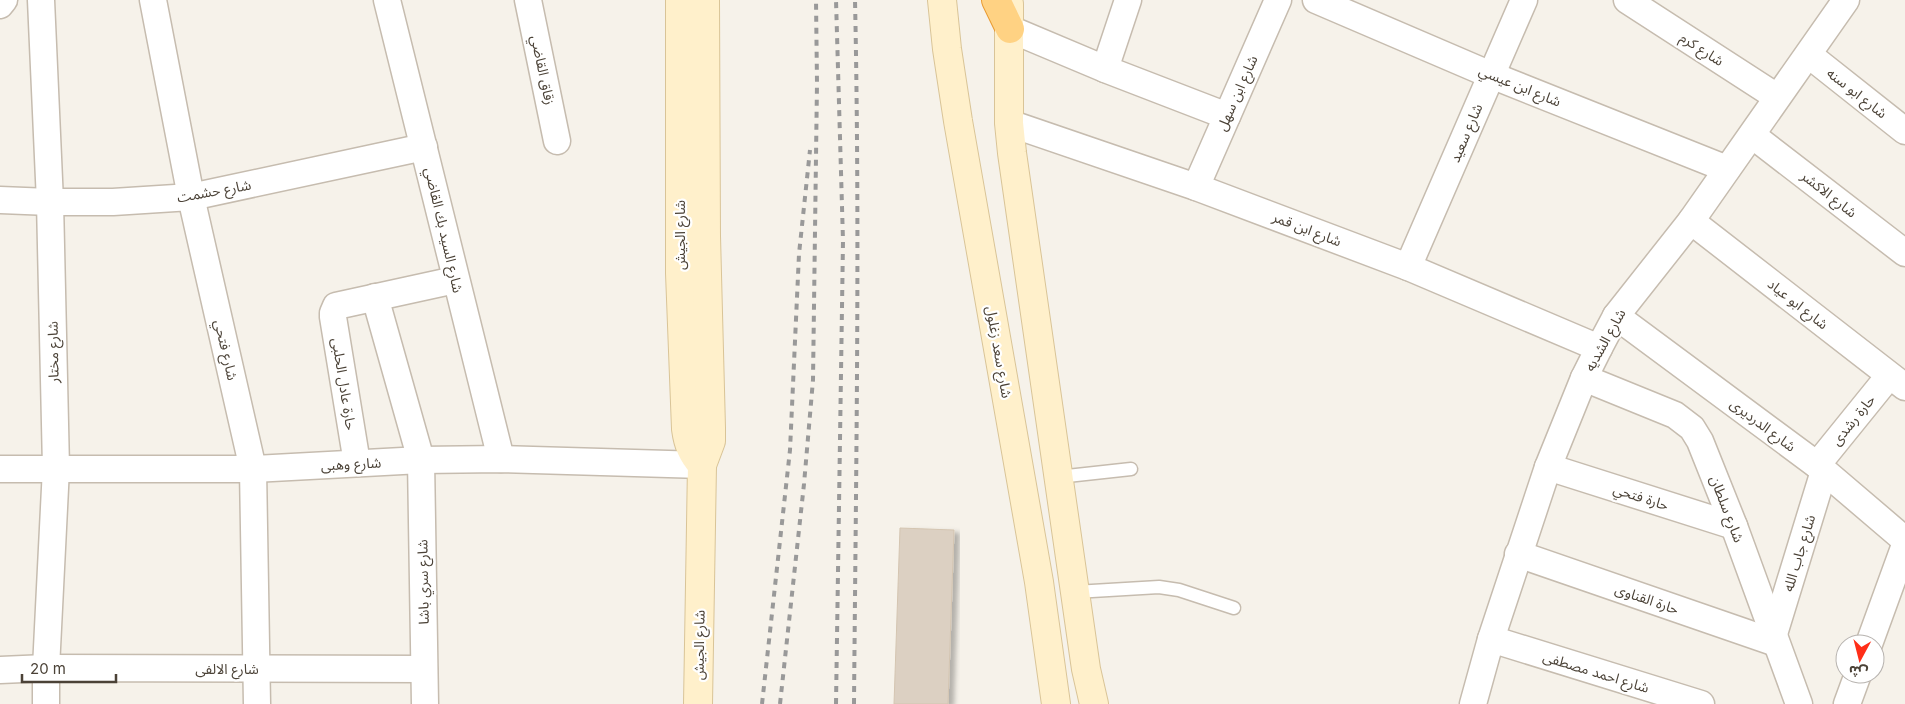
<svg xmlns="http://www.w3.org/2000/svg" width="1905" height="704" viewBox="0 0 1905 704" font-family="Inter,'Noto Sans Arabic',sans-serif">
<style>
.building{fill:#dcd0c2;stroke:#d4c5b1;filter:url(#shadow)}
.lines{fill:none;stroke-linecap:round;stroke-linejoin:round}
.service-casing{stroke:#c6bcaf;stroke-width:15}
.minor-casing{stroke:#c6bcaf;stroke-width:29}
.secondary-casing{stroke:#d9c497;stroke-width:30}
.trunk-casing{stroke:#e99b32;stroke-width:30}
.service{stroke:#fff;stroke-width:12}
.minor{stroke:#fff;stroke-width:26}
.secondary{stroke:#fff0cb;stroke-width:28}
.trunk{stroke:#ffd283;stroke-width:28}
.rail{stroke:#999;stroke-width:4;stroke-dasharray:6 6;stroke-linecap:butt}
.labels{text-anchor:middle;stroke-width:4.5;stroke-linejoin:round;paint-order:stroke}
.street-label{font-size:14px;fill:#4b4237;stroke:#fff}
</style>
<defs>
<filter id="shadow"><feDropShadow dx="5.5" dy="3" stdDeviation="2.5" flood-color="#0004"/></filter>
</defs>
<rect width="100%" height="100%" fill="#f6f2ea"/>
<polygon class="building" points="900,528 954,530 948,704 894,704"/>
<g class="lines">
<defs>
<g id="service">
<polyline points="1058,477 1131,469"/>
<polyline points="1075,592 1159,587 1179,590 1234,608"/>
</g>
<g id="minor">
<polyline points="41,0 50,202 56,468 46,668 46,704"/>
<polyline points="153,0 191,197 253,469 257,704"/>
<polyline points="387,0 501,459"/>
<polyline points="528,0 557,141"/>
<polyline points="1316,0 1491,75 1727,169"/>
<polyline points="1627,0 1777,97"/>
<polyline points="0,5 4,0"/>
<polyline points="1010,29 1105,69 1227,116"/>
<polyline points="1809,55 1905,131"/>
<polyline points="1105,69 1128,0"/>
<polyline points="1009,123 1196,187 1408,267 1599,348"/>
<polyline points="1752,135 1905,253"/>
<polyline points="1196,187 1278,0"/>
<polyline points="0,200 50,202 113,202 191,197 424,147"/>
<polyline points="1691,221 1905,387"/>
<polyline points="1408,267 1524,0"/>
<polyline points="375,297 421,460 425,704"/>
<polyline points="1616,316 1817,465 1905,540"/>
<polyline points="1584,378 1675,415 1692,428 1700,441 1734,526 1799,704"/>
<polyline points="357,463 333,317 333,313 336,306 455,280"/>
<polyline points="1817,465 1889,376"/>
<polyline points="1548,467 1734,526"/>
<polyline points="0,469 253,469 421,460 501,459 702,465"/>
<polyline points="1518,554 1776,643"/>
<polyline points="1774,634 1824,471"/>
<polyline points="1491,639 1701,704"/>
<polyline points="1869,644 1905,545"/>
<polyline points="0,670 46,668 424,669"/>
<polyline points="1473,704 1491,639 1548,467 1584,378 1599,348 1616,316 1691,221 1846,0"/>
<polyline points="1847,704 1858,674"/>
</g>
<g id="secondary">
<path d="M680 0V273L686 429C688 444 692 454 702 465"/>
<polyline points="942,0 947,49 958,121 1039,582 1056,704"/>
<polyline points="1009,4 1009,123 1012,153 1086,669 1094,704"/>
<polyline points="698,704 702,465 711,441 711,428 706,236 705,0"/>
</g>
<polyline id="trunk" points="996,0 1010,29"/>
</defs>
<use href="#service" class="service-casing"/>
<use href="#minor" class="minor-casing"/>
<use href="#secondary" class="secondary-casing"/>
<use href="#trunk" class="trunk-casing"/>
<use href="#service" class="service"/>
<use href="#minor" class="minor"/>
<use href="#secondary" class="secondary"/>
<use href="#trunk" class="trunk"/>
<g class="rail">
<polyline points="762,704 790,450 799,254 810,150"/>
<polyline points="780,704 804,484 813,380 817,83 816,0"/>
<polyline points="836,704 843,241 836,0"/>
<path d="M854 704C856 469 860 235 855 0"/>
</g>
</g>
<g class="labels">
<g class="street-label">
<text transform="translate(1702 49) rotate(33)" y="5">شارع كرم</text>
<text transform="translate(543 70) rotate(78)" y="5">زقاق القاضي</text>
<text transform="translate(1520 86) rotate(22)" y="5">شارع ابن عيسي</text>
<text transform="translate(1237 93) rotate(-66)" y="5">شارع ابن سهل</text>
<text transform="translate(1857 93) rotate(38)" y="5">شارع ابو سنه</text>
<text transform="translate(1466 133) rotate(-67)" y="5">شارع سعيد</text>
<text transform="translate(214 191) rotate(-10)" y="5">شارع حشمت</text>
<text transform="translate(1829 194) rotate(38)" y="5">شارع الاكشر</text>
<text transform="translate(1307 229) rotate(21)" y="5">شارع ابن قمر</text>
<text transform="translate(444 230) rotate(77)" y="5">شارع السيد بك القاضي</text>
<text transform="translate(680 235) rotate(-90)" y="5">شارع الجيش</text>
<text transform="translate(1798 304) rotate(38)" y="5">شارع ابو عياد</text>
<text transform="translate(1605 340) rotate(-61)" y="5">شارع الشديه</text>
<text transform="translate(226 350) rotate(77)" y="5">شارع فتحي</text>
<text transform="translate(53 352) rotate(-91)" y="5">شارع مختار</text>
<text transform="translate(999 352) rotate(80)" y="5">شارع سعد زغلول</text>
<text transform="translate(344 384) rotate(81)" y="5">حارة عادل الحلبى</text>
<text transform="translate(1853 420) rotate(-51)" y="5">حارة رشدى</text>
<text transform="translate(1763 425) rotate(37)" y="5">شارع الدرديرى</text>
<text transform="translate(351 464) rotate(-3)" y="5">شارع وهبى</text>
<text transform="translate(1641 497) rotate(18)" y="5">حارة فتحي</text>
<text transform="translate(1727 509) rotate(69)" y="5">شارع سلطان</text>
<text transform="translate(1799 553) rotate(-73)" y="5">شارع جاب الله</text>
<text transform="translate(423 582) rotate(-91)" y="5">شارع سري باشا</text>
<text transform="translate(1647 599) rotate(19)" y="5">حارة القناوى</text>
<text transform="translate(699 645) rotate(-89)" y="5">شارع الجيش</text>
<text x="227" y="674">شارع الالفى</text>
<text transform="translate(1596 672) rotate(17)" y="5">شارع احمد مصطفى</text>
</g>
</g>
<g transform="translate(1860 659) rotate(187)"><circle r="24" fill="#ffffff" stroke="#b7b3af"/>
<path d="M0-4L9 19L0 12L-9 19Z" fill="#ff2e18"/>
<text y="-8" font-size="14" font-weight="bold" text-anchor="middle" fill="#4b4237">ش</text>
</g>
<path d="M22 674v8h94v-8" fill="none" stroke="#4b4237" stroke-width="2.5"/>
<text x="30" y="674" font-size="15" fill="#4b4237" stroke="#ffffff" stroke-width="4" paint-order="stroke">20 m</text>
</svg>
